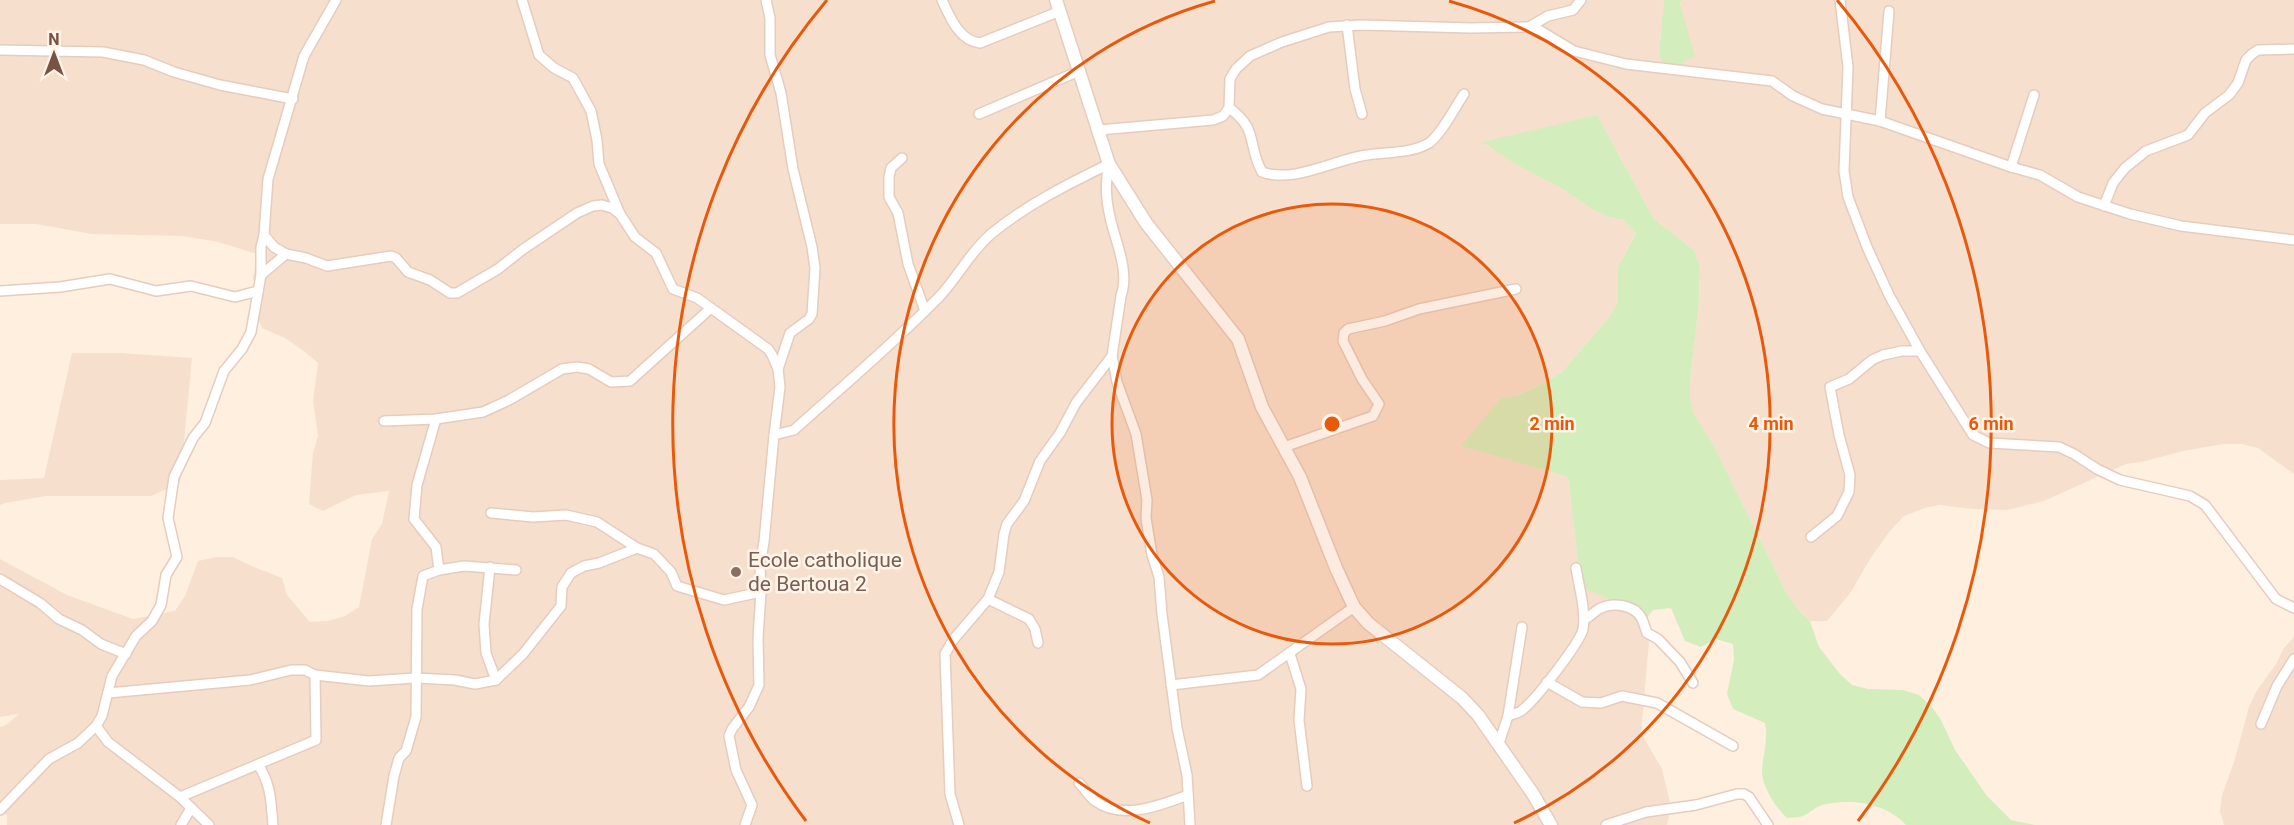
<svg xmlns="http://www.w3.org/2000/svg" width="2294" height="825" viewBox="0 0 2294 825" font-family="Roboto,sans-serif">
<style>
.residential{fill:#f6e0cd}
.green{fill:#d4edbd}
.lines{fill:none;stroke-linecap:round;stroke-linejoin:round}
.minor-casing{stroke:#e5ccbe;stroke-width:12}
.tertiary-casing{stroke:#e5ccbe;stroke-width:15}
.minor{stroke:#fff;stroke-width:9}
.tertiary{stroke:#fff;stroke-width:12}
.ring{fill:none;stroke:#e8590c;stroke-width:3}
.education-dot{fill:#8d6e63;stroke:#fff4e7;stroke-width:2}
.labels{text-anchor:middle;stroke-width:5;stroke-linejoin:round;paint-order:stroke}
.education-label{font-size:21px;fill:#785e54;stroke:#fff4e7;text-anchor:start}
.centre{fill:#e8590c;stroke:#fff4e7;stroke-width:3}
.ring-label{font-size:18px;text-anchor:middle;font-weight:bold;fill:#e8590c;stroke:#fff4e7;stroke-width:5;stroke-linejoin:round;paint-order:stroke}
</style>
<rect width="100%" height="100%" fill="#feefdf"/>
<g class="residential">
<polygon points="0,0 1664,0 1659,53 1682,0 2294,0 2294,474 2258,448 2241,444 2223,444 2183,451 2142,462 2126,464 2044,501 2007,510 1972,509 1940,505 1925,508 1904,516 1890,531 1870,559 1851,592 1827,621 1810,621 1797,608 1787,594 1713,444 1694,414 1690,398 1690,382 1699,301 1700,266 1694,250 1654,219 1597,115 1485,145 1500,152 1517,165 1564,190 1593,210 1608,217 1624,220 1636,232 1618,267 1618,301 1610,316 1562,372 1534,388 1518,395 1501,398 1462,446 1568,477 1581,586 1616,602 1640,626 1649,642 1641,733 1662,769 1671,807 1667,825 7,825 7,815 0,811 0,727 6,725 19,714 0,717 0,559 67,595 133,619 175,611 185,596 198,561 216,557 233,557 249,565 282,578 287,595 310,622 328,621 345,616 359,607 372,539 382,524 389,491 356,495 323,511 309,504 313,453 318,436 313,401 318,363 305,352 285,338 262,328 257,316 263,301 263,292 253,279 257,254 218,242 183,236 92,234 36,224 0,224"/>
<polygon points="72,353 120,353 192,358 180,483 151,496 46,496 5,503 0,505 0,480 44,478"/>
<polygon points="2294,637 2294,825 2224,825 2220,811 2222,795 2234,762 2249,707 2256,692 2276,664 2284,648"/>
</g>
<g class="green">
<polygon points="1664,0 1682,0 1680,4 1695,56 1665,72 1659,53"/>
<path d="M1597 115 1654 219 1694 250 1700 266 1699 301 1690 382V398L1694 414 1713 444 1787 594 1797 608 1810 621 1819 647 1840 674 1852 685 1868 689 1903 690 1919 695 1931 706 1941 720 1955 750 1987 796 2011 820 2035 825H1906C1887 803 1849 798 1822 805 1815 807 1811 812 1805 815 1800 818 1793 817 1787 818 1776 808 1762 787 1762 771 1763 753 1768 743 1765 723L1733 709 1727 694 1734 660 1733 644 1716 639 1701 647 1685 641 1671 608 1653 610 1640 626 1616 602 1581 587 1568 477 1461 446 1501 398 1518 395 1534 388 1562 372 1610 316 1618 301V267L1636 233 1624 220 1608 217 1593 210 1564 190 1517 165 1482 142Z"/>
</g>
<g class="lines">
<defs>
<g id="minor">
<path d="M336 0 304 56 268 179 264 235 274 247 286 254 306 258 327 266 391 256 396 258 408 272 430 280 450 293H457L498 269 522 250 577 213 593 206 602 205 612 208 620 214 635 237 656 253 673 289 697 298 768 349 772 355 778 369 780 387 774 435 794 430C843 386 893 344 939 297 958 277 970 252 991 234 1026 205 1068 184 1109 164"/>
<polyline points="522,0 539,55 554,68 573,78 591,111 597,140 599,164 620,214"/>
<polyline points="766,0 770,18 770,55 781,93 793,169 812,247 815,268 812,314 809,319 790,333 778,369"/>
<path d="M942 0C950 17 959 41 980 43L1060 11"/>
<polyline points="1840,0 1848,67 1844,171 1848,197 1867,247 1889,295 1920,351 1973,435 1989,443 2059,447 2074,454 2097,469 2120,480 2190,496 2205,505 2276,599 2294,608"/>
<polyline points="1347,25 1355,89 1362,114"/>
<polyline points="1529,27 1548,16 1573,10 1581,0"/>
<polyline points="0,50 103,52 144,60 174,72 220,85 293,99"/>
<path d="M1229 108C1259 129 1247 145 1262 172 1293 183 1330 162 1361 156 1383 151 1409 155 1429 143 1441 135 1455 107 1464 94"/>
<polyline points="979,114 1079,71"/>
<polyline points="1880,121 1889,11"/>
<polyline points="1099,130 1213,120 1223,116 1229,108 1230,79 1236,69 1250,56 1282,42 1329,27 1361,25 1471,28 1529,27 1539,30 1574,51 1626,64 1772,81 1793,96 1822,109 1880,121 2011,167 2040,175 2078,197 2130,214 2181,226 2294,240"/>
<polyline points="902,158 891,168 889,177 889,197 898,213 908,264 925,311"/>
<path d="M1109 164C1105 181 1106 200 1110 217 1115 241 1130 271 1121 296L1112 356 1117 382 1136 434 1147 500 1146 518 1152 555 1159 577 1162 614 1177 728 1187 775 1190 825"/>
<polyline points="2011,167 2034,95"/>
<polyline points="2104,206 2113,183 2125,168 2146,151 2188,135 2205,113 2229,95 2238,83 2246,60 2252,54 2258,50 2294,49"/>
<polyline points="261,275 286,254"/>
<polyline points="0,291 60,287 110,279 156,291 191,286 235,297 258,291"/>
<polyline points="384,421 436,419 483,412 509,400 562,369 577,367 589,369 611,382 630,381 711,308"/>
<polyline points="1284,447 1373,416 1379,404 1362,379 1343,341 1344,333 1348,329 1385,321 1419,309 1516,289"/>
<polyline points="491,513 533,517 566,515 597,522 637,548 654,554 671,572 677,586 724,600 761,592"/>
<polyline points="1811,537 1837,516 1849,492 1850,475 1839,435 1830,387 1849,379 1872,360 1883,355 1902,351 1920,351"/>
<polyline points="490,567 484,624 486,653 496,680"/>
<polyline points="439,570 464,566 516,570"/>
<polyline points="0,579 40,603 59,619 82,630 101,644 126,654"/>
<polyline points="988,599 1029,619 1035,629 1038,643"/>
<path d="M1584 620C1589 617 1594 612 1599 609 1612 602 1635 604 1642 619 1644 623 1645 628 1647 633L1658 639 1680 662 1693 683"/>
<polyline points="1290,654 1301,689 1299,720 1307,786"/>
<polyline points="1547,682 1582,702 1601,703 1622,696 1657,703 1733,746"/>
<polyline points="1171,685 1258,675 1354,607"/>
<polyline points="108,693 250,680 291,670 305,670 315,675 369,681 415,678 455,680 475,684 496,680 523,654 561,606 562,587 571,573 584,566 599,563 637,548"/>
<path d="M1508 716C1512 714 1517 714 1521 711 1534 702 1580 643 1583 629 1586 610 1579 587 1576 568"/>
<polyline points="2261,724 2277,686 2294,659"/>
<polyline points="96,726 108,742 180,797 209,825"/>
<polyline points="1498,746 1508,716 1522,627"/>
<path d="M258 765C271 783 271 803 273 825"/>
<path d="M1079 783C1084 788 1089 796 1095 801 1122 821 1161 805 1188 795"/>
<polyline points="180,797 316,740 315,675"/>
<polyline points="0,810 49,759 78,743 96,726 102,716 112,676 136,636 152,621 161,605 166,575 177,557 168,518 174,477 193,438 205,423 224,371 242,349 251,332 261,275 261,247 264,235"/>
<polyline points="181,825 191,808"/>
<polyline points="386,825 394,776 399,758 406,751 416,717 417,609 423,576 439,570 436,547 414,519 417,485 436,419"/>
<polyline points="745,825 752,805 736,770 729,736 732,729 749,707 759,685 758,638 761,592 760,565 764,542 774,435"/>
<polyline points="959,825 950,794 945,654 953,640 988,599 999,572 1004,534 1007,524 1024,501 1040,461 1060,433 1076,403 1112,356"/>
<polyline points="1606,825 1646,812 1696,805 1737,794 1744,794 1749,797 1768,825"/>
</g>
<polyline id="tertiary" points="1056,0 1109,164 1146,223 1238,339 1262,407 1300,477 1336,568 1354,607 1368,623 1462,698 1478,715 1533,794 1551,825"/>
</defs>
<use href="#minor" class="minor-casing"/>
<use href="#tertiary" class="tertiary-casing"/>
<use href="#minor" class="minor"/>
<use href="#tertiary" class="tertiary"/>
</g>
<circle cx="1332" cy="424" r="220" fill="#e8590c" fill-opacity=".12"/>
<g class="ring">
<circle cx="1332" cy="424" r="220"/>
<path d="M1150 823A439 439 0 0 1 1215 1M1449 1A439 439 0 0 1 1514 823"/>
<path d="M806 821A659 659 0 0 1 827 0M1837 0A659 659 0 0 1 1858 821"/>
</g>
<circle class="education-dot" cx="736" cy="572" r="6"/>
<g class="labels">
<g class="education-label">
<text x="748" y="567">Ecole catholique<tspan x="748" dy="24">de Bertoua 2</tspan></text>
</g>
</g>
<circle cx="1332" cy="424" r="9" class="centre"/>
<g class="ring-label">
<text x="1552" y="430">2 min</text>
<text x="1771" y="430">4 min</text>
<text x="1991" y="430">6 min</text>
</g>
<g transform="translate(54 54)" stroke="#fff4e7" stroke-width="4.5" paint-order="stroke">
<path d="M0-4.5L10 22L0 15L-10 22Z" fill="#775245"/>
<text y="-9" font-size="16" font-weight="bold" text-anchor="middle" fill="#775245">N</text>
</g>
</svg>
